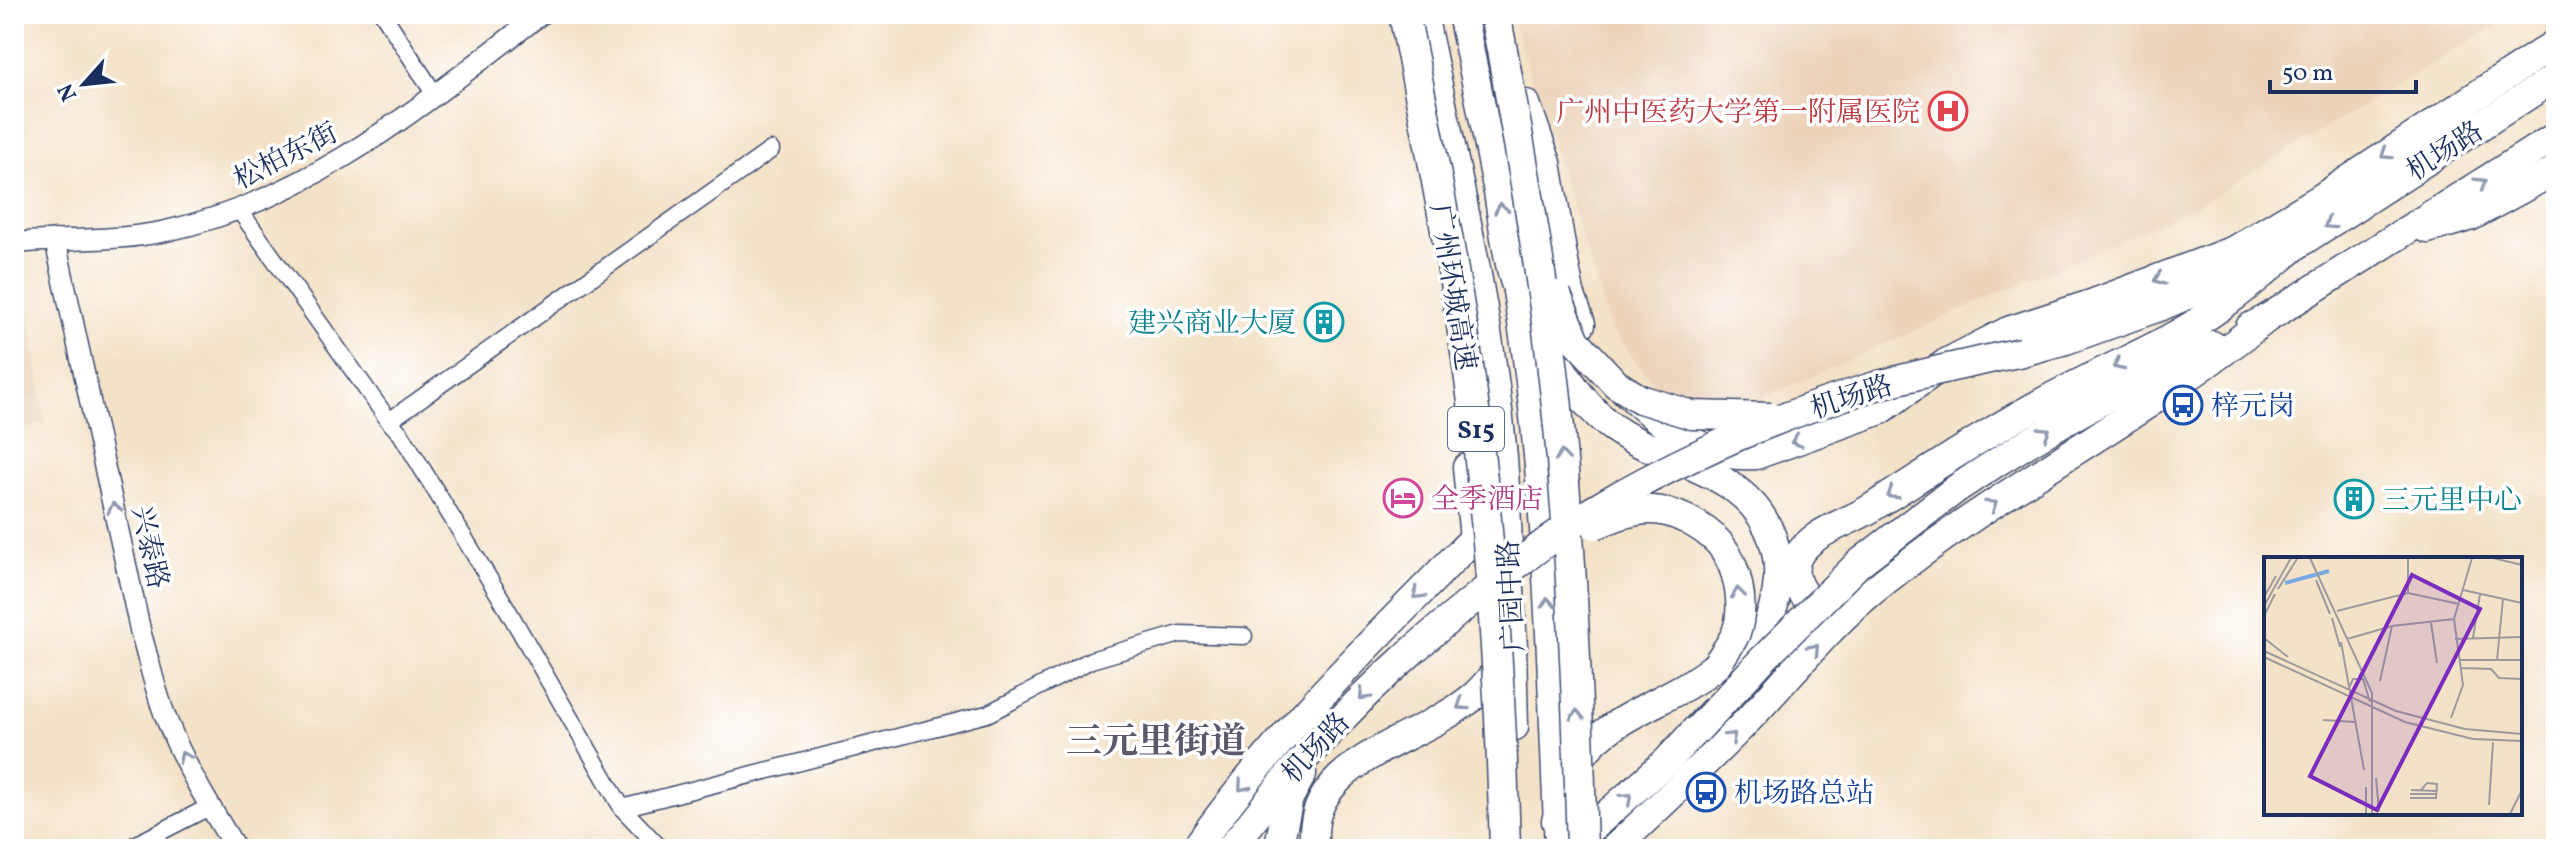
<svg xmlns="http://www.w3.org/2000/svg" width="2570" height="863" viewBox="0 0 2570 863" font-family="Vollkorn,'Noto Serif SC',serif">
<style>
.built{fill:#ecd3ba}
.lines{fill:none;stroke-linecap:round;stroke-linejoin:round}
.minor-casing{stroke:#3c4a6e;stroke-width:19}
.tertiary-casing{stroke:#3c4a6e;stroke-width:23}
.primary-casing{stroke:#3c4a6e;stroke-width:29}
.trunk-casing{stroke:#3c4a6e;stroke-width:31}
.minor{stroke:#fff;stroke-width:16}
.tertiary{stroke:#fff;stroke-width:20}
.primary{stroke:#fff;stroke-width:26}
.trunk{stroke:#fff;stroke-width:28}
.trunk-bridge-casing{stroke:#3c4a6e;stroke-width:31;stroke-linecap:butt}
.motorway-bridge-casing{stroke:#3c4a6e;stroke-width:33;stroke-linecap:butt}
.trunk-bridge{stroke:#fff;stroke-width:28}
.motorway-bridge{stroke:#fff;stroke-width:30}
.oneway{stroke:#8d97ae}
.labels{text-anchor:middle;stroke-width:7;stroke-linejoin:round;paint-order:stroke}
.shield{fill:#fff;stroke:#5f6d8e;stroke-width:2}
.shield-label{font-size:26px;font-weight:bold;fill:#1b2f5e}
.health-label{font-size:28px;fill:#be3a42;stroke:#fff;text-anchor:end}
.street-label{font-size:28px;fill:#1b2f5e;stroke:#fff}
.culture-label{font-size:28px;fill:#0d838f;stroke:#fff;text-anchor:end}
.transit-label{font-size:28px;fill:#164399;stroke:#fff;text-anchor:start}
.hotel-label{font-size:28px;fill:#b23c85;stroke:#fff;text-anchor:start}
.district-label{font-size:36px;font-weight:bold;fill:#5b596b;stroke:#fff}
.inset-river{fill:none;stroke:#78a9e3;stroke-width:4}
.inset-road{fill:none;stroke:#9d9a9e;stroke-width:2}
.view{fill:#7b2cbf;fill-opacity:0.15;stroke:#7b2cbf;stroke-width:4}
.inset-edge{fill:none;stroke:#1b2f5e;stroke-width:4}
</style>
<rect width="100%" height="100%" fill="#fff"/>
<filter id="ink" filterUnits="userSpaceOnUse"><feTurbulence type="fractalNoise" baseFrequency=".0125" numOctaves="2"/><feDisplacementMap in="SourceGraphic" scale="16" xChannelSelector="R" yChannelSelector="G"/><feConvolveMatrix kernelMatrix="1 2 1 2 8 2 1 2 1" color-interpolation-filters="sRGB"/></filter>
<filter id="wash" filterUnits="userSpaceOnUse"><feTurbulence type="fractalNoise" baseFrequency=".006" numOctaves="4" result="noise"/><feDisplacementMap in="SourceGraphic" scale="32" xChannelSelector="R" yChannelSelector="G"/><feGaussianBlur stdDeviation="1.8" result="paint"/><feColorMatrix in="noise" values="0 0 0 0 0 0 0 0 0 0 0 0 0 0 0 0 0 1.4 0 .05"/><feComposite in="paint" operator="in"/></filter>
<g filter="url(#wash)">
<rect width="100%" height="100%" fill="#f4e2c8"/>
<g class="built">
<polygon points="1510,14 2515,14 2193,208 1754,402 1665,397 1612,332"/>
<polygon points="14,272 22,272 46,423 14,430"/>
</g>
</g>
<g filter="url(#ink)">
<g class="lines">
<defs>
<g id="minor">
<polyline points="383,14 435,95"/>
<polyline points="240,211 389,421 401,434 502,600 622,808 661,849"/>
<polyline points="389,421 771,150"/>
<polyline points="622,808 987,714 1091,660 1180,634 1244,636"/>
<polyline points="127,849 209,807"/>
</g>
<g id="tertiary">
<path d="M55 240 141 634C150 664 156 695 168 723 186 768 211 809 236 849"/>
<path d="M14 243C64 238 116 242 166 231 313 199 424 103 541 14"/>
</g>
<g id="primary">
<path d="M1516 291C1547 476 1550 662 1558 849"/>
<polyline points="1466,467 1473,539"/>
<polyline points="1513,647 1515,727"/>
</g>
<g id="trunk">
<path d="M1462 14C1474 72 1486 129 1497 187 1503 218 1505 252 1515 283 1518 294 1526 305 1532 315 1553 354 1573 395 1608 424 1658 463 1738 465 1768 528 1793 579 1768 633 1740 676"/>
<polyline points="1526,104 1547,163 1563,257 1570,293 1581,324"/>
<polyline points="2427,229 2472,216 2556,170"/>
<polyline points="2250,327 2266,319 2556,136"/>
<polyline points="2022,352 2066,340 2159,307 2225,279 2298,244 2556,77"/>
<path d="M1626 392C1664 426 1702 459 1756 455L1881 410 1946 363 2008 331 2091 304 2234 250 2321 198 2556 43"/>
<path d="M1956 489C2037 434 2123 386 2212 345"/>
<path d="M1834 617C1812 611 1785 580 1798 556 1813 531 1845 524 1868 510 1930 471 1991 429 2056 395 2099 372 2144 354 2186 329 2227 306 2262 274 2298 244"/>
<path d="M1556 821C1563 799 1569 776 1582 756 1609 715 1678 699 1716 665"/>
<polyline points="1569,848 1668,760 1712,712"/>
<path d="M1195 849C1276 735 1375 638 1473 539L1491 509"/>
<polyline points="1230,849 1294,769 1329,733"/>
<polyline points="1278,849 1289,798 1302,774"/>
<path d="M1315 849C1301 759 1421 742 1474 696 1490 683 1501 663 1513 647 1509 584 1508 521 1503 458 1490 309 1453 160 1423 14"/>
<path d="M1614 849C1658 807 1703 766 1745 723 1789 678 1827 627 1876 588 1999 489 2143 418 2266 319"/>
</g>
</defs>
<use href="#minor" class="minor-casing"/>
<use href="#tertiary" class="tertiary-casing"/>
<use href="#primary" class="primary-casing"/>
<use href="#trunk" class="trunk-casing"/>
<use href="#minor" class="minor"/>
<use href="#tertiary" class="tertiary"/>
<use href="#primary" class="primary"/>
<use href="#trunk" class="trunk"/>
<defs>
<g id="trunk-bridge">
<polyline points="1557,295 1576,341 1616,384 1640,399 1692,415 1771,417"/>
<path d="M1595 525C1612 518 1631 510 1649 510 1673 509 1704 526 1720 544 1738 566 1746 606 1736 633 1731 644 1723 655 1716 665"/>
<polyline points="1698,729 1761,661 1858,564 1956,489"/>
<path d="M1329 733C1380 676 1435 630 1495 582 1528 556 1561 529 1597 508 1682 458 1775 417 1869 388 1919 373 1971 363 2022 352"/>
</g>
<g id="motorway-bridge">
<path d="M1404 14C1430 143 1456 272 1473 402 1492 550 1501 700 1505 849"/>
<path d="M1495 14C1517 127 1537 240 1551 354 1571 518 1577 684 1582 849"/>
</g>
</defs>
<use href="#trunk-bridge" class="trunk-bridge-casing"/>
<use href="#motorway-bridge" class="motorway-bridge-casing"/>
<use href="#trunk-bridge" class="trunk-bridge"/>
<use href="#motorway-bridge" class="motorway-bridge"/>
</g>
<defs><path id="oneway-chevron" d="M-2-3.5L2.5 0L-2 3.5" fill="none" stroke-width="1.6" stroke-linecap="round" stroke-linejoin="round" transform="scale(2)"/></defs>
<g class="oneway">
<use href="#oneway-chevron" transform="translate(2386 154) rotate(146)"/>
<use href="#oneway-chevron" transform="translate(2481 183) rotate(-32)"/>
<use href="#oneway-chevron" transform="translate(1501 208) rotate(-101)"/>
<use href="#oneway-chevron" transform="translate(2329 224) rotate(147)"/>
<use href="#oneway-chevron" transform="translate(2159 279) rotate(160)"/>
<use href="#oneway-chevron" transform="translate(2118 365) rotate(155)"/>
<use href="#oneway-chevron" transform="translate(2045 432) rotate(-31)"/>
<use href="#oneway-chevron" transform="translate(1796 441) rotate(161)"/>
<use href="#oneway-chevron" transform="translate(1562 456) rotate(-96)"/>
<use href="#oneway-chevron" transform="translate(1892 494) rotate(147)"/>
<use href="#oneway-chevron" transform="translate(1992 505) rotate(-33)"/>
<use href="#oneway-chevron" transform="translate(114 508) rotate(-102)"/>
<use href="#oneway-chevron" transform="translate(1738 593) rotate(-97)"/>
<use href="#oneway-chevron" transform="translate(1418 594) rotate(135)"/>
<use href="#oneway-chevron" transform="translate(1548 603) rotate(-93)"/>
<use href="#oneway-chevron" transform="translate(1814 649) rotate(-47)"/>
<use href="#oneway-chevron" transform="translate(1364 695) rotate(134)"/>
<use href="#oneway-chevron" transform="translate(1462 705) rotate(146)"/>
<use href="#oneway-chevron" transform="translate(1577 715) rotate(-92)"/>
<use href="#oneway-chevron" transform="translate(1731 737) rotate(-44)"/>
<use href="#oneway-chevron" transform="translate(184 757) rotate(-115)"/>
<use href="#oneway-chevron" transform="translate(1243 786) rotate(130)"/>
<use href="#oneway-chevron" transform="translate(1627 798) rotate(-42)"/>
</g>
</g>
<defs>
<symbol id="hospital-ring" viewBox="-11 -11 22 22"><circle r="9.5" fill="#fff" stroke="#e0444e" stroke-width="1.5"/><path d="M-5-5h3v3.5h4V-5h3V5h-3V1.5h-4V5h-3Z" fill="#e0444e"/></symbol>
<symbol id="building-ring" viewBox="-11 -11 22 22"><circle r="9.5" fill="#fff" stroke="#0f9aa8" stroke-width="1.5"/><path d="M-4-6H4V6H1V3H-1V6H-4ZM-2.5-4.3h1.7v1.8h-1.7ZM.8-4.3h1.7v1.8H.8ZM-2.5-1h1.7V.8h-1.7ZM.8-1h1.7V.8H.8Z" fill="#0f9aa8"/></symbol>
<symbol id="bus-ring" viewBox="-11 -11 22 22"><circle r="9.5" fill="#fff" stroke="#1a4fb4" stroke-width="1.5"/><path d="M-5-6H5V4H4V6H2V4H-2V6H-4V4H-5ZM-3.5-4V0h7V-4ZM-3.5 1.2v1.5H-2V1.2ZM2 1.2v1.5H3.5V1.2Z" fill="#1a4fb4"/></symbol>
<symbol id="hotel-ring" viewBox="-11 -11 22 22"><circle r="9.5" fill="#fff" stroke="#d1479c" stroke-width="1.5"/><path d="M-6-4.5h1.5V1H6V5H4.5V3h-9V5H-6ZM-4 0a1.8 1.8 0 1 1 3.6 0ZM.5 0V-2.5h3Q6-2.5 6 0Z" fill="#d1479c"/></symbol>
</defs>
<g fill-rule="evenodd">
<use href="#hospital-ring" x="1926" y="89" width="44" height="44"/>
<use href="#building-ring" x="1302" y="300" width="44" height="44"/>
<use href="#bus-ring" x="2161" y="383" width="44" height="44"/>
<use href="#hotel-ring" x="1381" y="476" width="44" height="44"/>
<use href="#building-ring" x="2332" y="477" width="44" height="44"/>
<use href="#bus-ring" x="1684" y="770" width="44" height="44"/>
</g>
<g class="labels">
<rect class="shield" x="1448" y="407" width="56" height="44" rx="6"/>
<g class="shield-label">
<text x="1476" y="438">S15</text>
</g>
<g class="health-label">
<text x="1920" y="121">广州中医药大学第一附属医院</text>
</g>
<g class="street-label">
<text transform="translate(2444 150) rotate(-33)" y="10">机场路</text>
<text transform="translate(285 155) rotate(-27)" y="10">松柏东街</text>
<text transform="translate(1454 287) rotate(81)" y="10">广州环城高速</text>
<text transform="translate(1851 396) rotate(-18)" y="10">机场路</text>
<text transform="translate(151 547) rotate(78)" y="10">兴泰路</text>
<text transform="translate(1510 596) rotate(-93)" y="10">广园中路</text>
<text transform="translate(1315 747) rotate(-47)" y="10">机场路</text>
</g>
<g class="culture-label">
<text x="1296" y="332">建兴商业大厦</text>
<text x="2382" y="509" text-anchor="start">三元里中心</text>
</g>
<g class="transit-label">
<text x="2211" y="415">梓元岗</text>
<text x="1734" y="802">机场路总站</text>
</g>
<g class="hotel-label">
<text x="1431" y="508">全季酒店</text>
</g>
<g class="district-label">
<text x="1156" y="753">三元里街道</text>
</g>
</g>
<g transform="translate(2264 557)">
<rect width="258" height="258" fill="#f4e2c8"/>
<path class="inset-river" d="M21 26 65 14"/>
<path class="inset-road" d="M46 1 108 136V257M144 1V36M229 1 258 8M52 23 66 57M14 32 33 2M199 33 258 46M0 40 12 19M0 49 27 1M73 54 144 36 195 47M0 59 11 37M68 61 76 90M167 66 173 106M0 81 24 100M209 81 216 37M83 82 128 69 190 62M191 82 258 80M77 85 100 213M0 94 132 154 201 172 258 177M0 100 141 165 209 182 258 184M195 103H258M233 103 239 42M196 111 227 112 235 121 258 122M116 124 128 69M85 131 89 122H99L106 145M187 161 199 128 190 62 208 1M59 163 91 165M112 221 115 254M102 230V257M147 233 172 234M146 237H172M146 241H172L173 227 163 226 157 233M225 248 229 185M246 257 258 233"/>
<path class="view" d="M148 18 216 52 113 253 46 219Z"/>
<rect width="258" height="258" class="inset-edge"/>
</g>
<rect width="2570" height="863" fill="none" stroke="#fff" stroke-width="48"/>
<g transform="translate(84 84) rotate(243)" stroke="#ffffff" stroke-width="6" paint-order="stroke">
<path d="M0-6L14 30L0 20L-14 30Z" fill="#1b2f5e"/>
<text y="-12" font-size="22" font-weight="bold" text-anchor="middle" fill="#1b2f5e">N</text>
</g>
<path d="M2270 80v12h146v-12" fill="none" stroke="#1b2f5e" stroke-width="4"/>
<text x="2282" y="80" font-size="24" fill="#1b2f5e" stroke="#ffffff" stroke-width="6" paint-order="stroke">50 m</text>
</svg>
